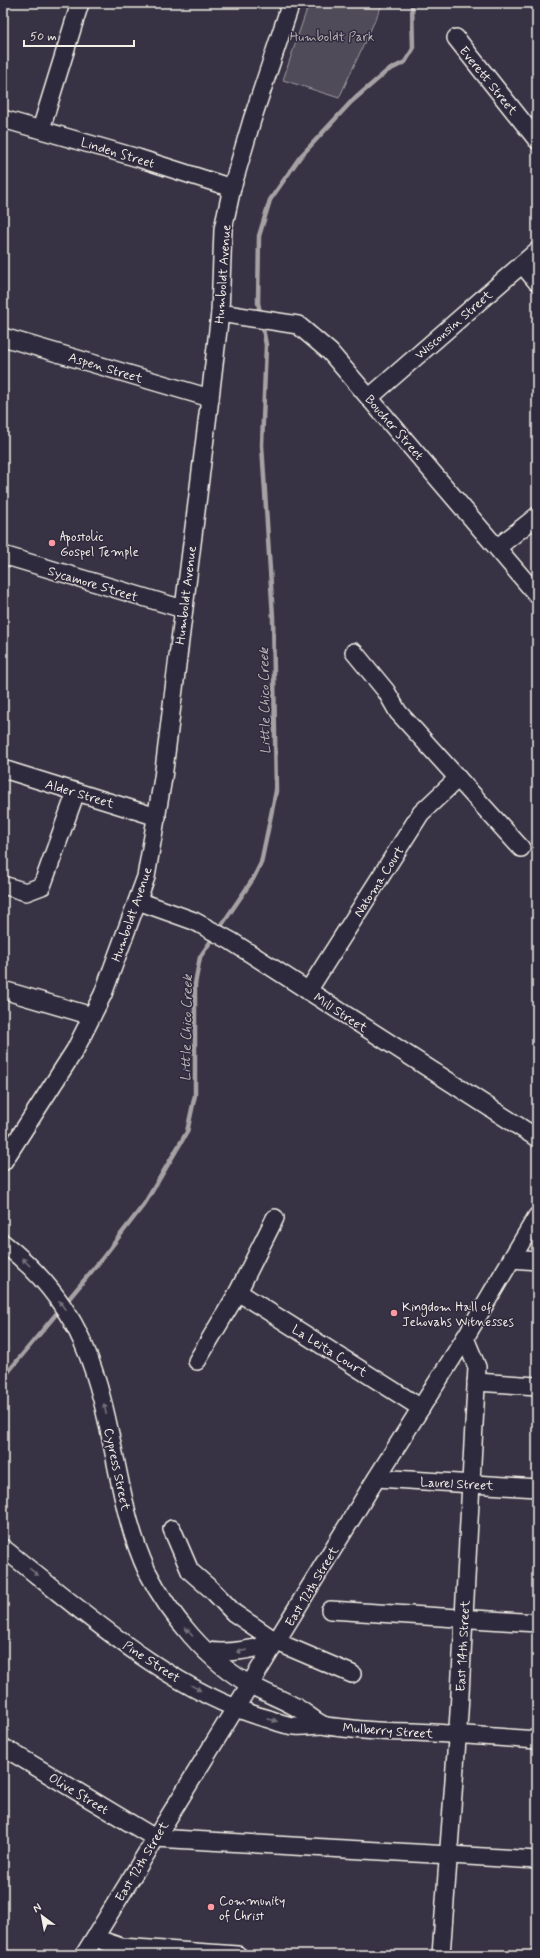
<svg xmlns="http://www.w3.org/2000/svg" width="540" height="1958" viewBox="0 0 540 1958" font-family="Mynerve,sans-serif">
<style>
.green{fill:#504b59;stroke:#a29ea0}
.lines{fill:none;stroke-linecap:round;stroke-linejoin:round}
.stream{stroke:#a6a2a4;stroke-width:4.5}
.minor-casing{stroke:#f4f1e8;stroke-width:20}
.minor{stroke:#2f2a3d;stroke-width:17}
.oneway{fill:#747079}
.poi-dot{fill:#ff9aa2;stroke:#2f2a3d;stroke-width:1.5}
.labels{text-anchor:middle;stroke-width:3;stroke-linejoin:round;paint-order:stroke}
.park-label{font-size:13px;fill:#bbb7b6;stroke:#2f2a3d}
.street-label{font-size:13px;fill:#f4f1e8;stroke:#2f2a3d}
.poi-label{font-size:13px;fill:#f4f1e8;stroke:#2f2a3d;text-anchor:start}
.water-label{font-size:14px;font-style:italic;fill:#bab6b5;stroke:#2f2a3d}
</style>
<rect width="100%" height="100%" fill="#373244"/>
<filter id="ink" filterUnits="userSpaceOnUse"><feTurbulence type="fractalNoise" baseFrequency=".025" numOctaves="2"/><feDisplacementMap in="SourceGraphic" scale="8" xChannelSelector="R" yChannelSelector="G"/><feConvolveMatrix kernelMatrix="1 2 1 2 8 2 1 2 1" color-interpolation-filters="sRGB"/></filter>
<g filter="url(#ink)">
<polygon class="green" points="309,3 383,3 339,98 283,80"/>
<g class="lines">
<g class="stream">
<polyline points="261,316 258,303 259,236 270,200 300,157 351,102 387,71 405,62 413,49 412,3"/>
<polyline points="3,1378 101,1260 145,1203 187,1132 195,1095 195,984 200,957 253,879 261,863 276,791 273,617 262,445 266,345 262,323"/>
</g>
<defs>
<g id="minor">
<polyline points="456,38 537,140"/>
<polyline points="3,119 138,158 232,188"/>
<polyline points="41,129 80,3"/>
<polyline points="522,264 537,282"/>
<polyline points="220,313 298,325 330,352 537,595"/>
<polyline points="3,337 210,398"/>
<polyline points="370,397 537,251"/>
<polyline points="498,547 537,516"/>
<polyline points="3,555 183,609"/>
<polyline points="354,652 386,691 398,712 521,848"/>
<polyline points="3,769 157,817"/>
<polyline points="3,885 26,892 42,886 76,792"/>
<polyline points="138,901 194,921 231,941 537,1138"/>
<polyline points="3,990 92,1016"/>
<polyline points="308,991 421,813 458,778"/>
<polyline points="3,1162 75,1050 103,994 146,877 163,778 210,398 220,313 223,229 232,188 252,120 291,3"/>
<path d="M3 1243C84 1306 98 1373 117 1468 124 1503 132 1539 147 1571 169 1614 208 1662 251 1685 265 1693 279 1698 292 1705 303 1710 314 1721 323 1725 329 1727 337 1727 344 1728 367 1731 390 1732 414 1732 455 1734 496 1737 537 1740"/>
<polyline points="512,1259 537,1261"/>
<polyline points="238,1292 421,1408"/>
<polyline points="197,1361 238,1292 275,1218"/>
<polyline points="476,1382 537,1386"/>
<polyline points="377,1478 537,1488"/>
<polyline points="172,1529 190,1571 213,1591 234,1613 277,1642 352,1674"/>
<path d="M3 1548C80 1609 173 1694 269 1719 277 1722 287 1726 295 1726 304 1727 314 1725 323 1725"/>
<polyline points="330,1610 537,1623"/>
<path d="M206 1651C231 1654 253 1650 277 1642"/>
<polyline points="3,1747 155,1838 537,1860"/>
<polyline points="95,1938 121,1947 238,1955"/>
<polyline points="84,1955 371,1487 465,1338 537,1216"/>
<polyline points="441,1955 459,1713 477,1367 465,1338"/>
</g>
</defs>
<use href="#minor" class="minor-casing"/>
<use href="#minor" class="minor"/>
</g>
<defs><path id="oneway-solid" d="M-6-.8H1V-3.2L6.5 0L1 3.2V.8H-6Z"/></defs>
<g class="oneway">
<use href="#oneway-solid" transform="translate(26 1262) rotate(-134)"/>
<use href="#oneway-solid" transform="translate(62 1305) rotate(-125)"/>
<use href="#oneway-solid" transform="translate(105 1409) rotate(-103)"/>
<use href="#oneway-solid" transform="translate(34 1572) rotate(38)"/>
<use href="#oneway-solid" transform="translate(189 1632) rotate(-131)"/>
<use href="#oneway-solid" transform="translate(242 1651) rotate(171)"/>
<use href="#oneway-solid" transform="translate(196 1688) rotate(29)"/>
<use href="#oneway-solid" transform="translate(272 1720) rotate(15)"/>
</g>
</g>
<g class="poi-dot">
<circle cx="52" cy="543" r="4"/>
<circle cx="394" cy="1313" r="4"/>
<circle cx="211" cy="1907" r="4"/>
</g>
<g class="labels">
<g class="park-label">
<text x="332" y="41">Humboldt Park</text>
</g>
<g class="street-label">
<text transform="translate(489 80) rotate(51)" y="5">Everett Street</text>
<text transform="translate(118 152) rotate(17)" y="5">Linden Street</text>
<text transform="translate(222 274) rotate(-86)" y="5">Humboldt Avenue</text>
<text transform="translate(453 324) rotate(-41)" y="5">Wisconsin Street</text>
<text transform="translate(106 367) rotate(17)" y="5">Aspen Street</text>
<text transform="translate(395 427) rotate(49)" y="5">Boucher Street</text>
<text transform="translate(93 583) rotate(17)" y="5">Sycamore Street</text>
<text transform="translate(185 595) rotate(-83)" y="5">Humboldt Avenue</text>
<text transform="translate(80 793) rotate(17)" y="5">Alder Street</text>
<text transform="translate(378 881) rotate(-57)" y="5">Natoma Court</text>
<text transform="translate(131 914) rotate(-71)" y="5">Humboldt Avenue</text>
<text transform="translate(341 1012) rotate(33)" y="5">Mill Street</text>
<text transform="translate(330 1350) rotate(32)" y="5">La Leita Court</text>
<text transform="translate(118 1469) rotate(78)" y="5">Cypress Street</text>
<text transform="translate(457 1483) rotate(3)" y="5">Laurel Street</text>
<text transform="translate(311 1586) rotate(-59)" y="5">East 12th Street</text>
<text transform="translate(462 1646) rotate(-87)" y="5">East 14th Street</text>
<text transform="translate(152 1661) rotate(33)" y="5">Pine Street</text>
<text transform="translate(388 1730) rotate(4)" y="5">Mulberry Street</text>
<text transform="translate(79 1793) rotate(31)" y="5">Olive Street</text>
<text transform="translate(141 1861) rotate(-59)" y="5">East 12th Street</text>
</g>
<g class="poi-label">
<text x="60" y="541">Apostolic<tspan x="60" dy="15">Gospel Temple</tspan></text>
<text x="402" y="1311">Kingdom Hall of<tspan x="402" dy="15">Jehovahs Witnesses</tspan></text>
<text x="219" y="1905">Community<tspan x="219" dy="15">of Christ</tspan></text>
</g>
<g class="water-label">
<text transform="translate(264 701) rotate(-91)" y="5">Little Chico Creek</text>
<text transform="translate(186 1028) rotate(-89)" y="5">Little Chico Creek</text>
</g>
</g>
<rect width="540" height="1958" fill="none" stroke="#2f2a3d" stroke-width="16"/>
<rect x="8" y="8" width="524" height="1942" fill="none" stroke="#f4f1e8" stroke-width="1.5" filter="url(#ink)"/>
<g transform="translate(42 1916) rotate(328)" stroke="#2f2a3d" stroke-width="3" paint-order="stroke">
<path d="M0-3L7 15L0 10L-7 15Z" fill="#f4f1e8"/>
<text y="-6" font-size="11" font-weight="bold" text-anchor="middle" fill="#f4f1e8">N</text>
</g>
<path d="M24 40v6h110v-6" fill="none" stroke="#f4f1e8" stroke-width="2"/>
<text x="30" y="40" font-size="12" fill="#f4f1e8" stroke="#2f2a3d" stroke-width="3" paint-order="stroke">50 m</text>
</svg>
